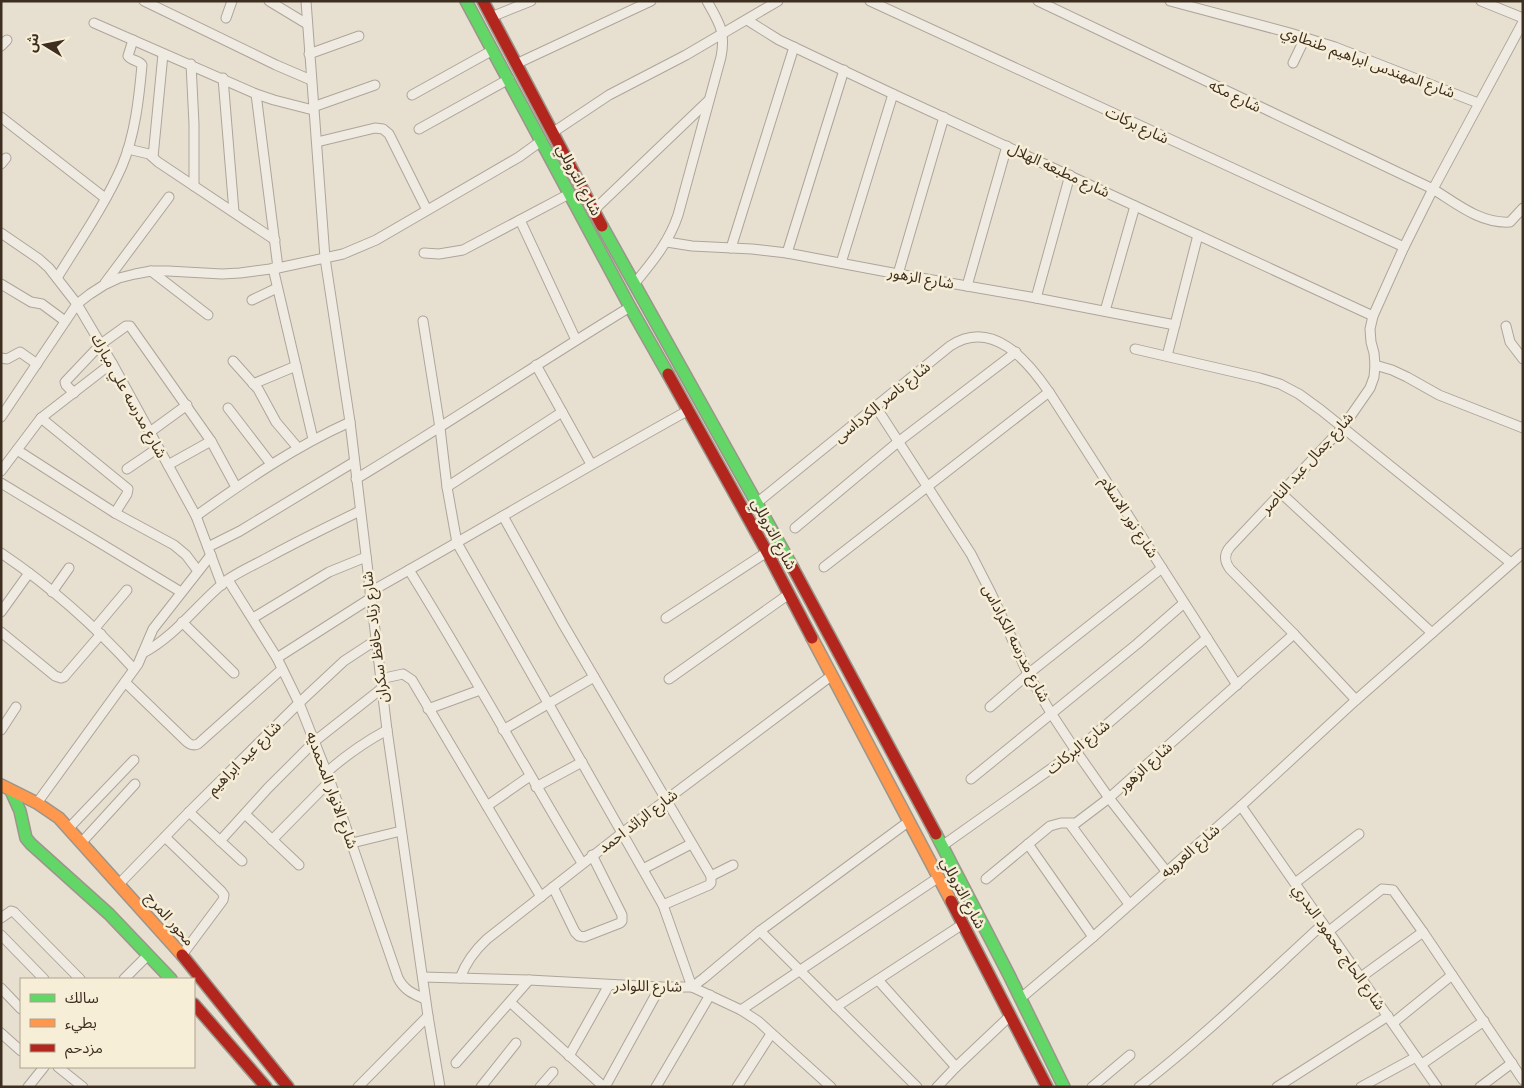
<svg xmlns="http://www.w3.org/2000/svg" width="1524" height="1088" viewBox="0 0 1524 1088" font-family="'Roboto Serif','Noto Sans Arabic',serif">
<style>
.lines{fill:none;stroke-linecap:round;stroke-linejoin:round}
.street-casing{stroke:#ada599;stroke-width:11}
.fast-casing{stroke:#9c958a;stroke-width:14}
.slow-casing{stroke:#9c958a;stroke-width:14}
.jam-casing{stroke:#9c958a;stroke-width:14}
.street{stroke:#efebe3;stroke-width:9}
.fast{stroke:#63d668;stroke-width:11}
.slow{stroke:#ff974d;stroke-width:11}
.jam{stroke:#b3261e;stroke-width:11}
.labels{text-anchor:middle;stroke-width:5;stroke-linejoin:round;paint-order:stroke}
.street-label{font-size:15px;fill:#3d2e20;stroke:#f7eed8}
</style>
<rect width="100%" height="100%" fill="#e7e0d1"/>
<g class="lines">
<defs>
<g id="street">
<polyline points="144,1 276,65 311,80"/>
<polyline points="269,1 307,24"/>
<polyline points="306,1 325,258 350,422 387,730 428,1016 440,1087"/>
<polyline points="870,1 1404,247"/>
<path d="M1038 1 1433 189C1457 204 1481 224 1510 222L1523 208"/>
<polyline points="1170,1 1290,33 1335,47 1478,103"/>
<polyline points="1481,1 1523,18"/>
<polyline points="491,17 531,1"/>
<polyline points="226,18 232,1"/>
<polyline points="747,20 779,40 893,94 1373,316"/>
<polyline points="94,23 256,94 274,100 313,110"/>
<polyline points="1,46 7,40"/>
<polyline points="309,54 359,36"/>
<polyline points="1293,63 1305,38"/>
<polyline points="191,64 194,124 194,186"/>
<polyline points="516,64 651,1"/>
<polyline points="223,78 234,212"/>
<polyline points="256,94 278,268"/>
<polyline points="412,95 493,50"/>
<polyline points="313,107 375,85"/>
<polyline points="1,117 105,198"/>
<polyline points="419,129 509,79"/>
<polyline points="552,133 609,95 686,55 778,1"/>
<polyline points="317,142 375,128 383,129 389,134 427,210"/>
<polyline points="128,149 149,154 158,162 275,240"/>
<polyline points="153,157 163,54"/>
<polyline points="1,164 6,158"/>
<polyline points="594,210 708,101"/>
<polyline points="520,220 576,340"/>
<polyline points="1,233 39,259 49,268 77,304 112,363 196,516 222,585"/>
<polyline points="667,242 692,246 752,249 787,253 898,274 1036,298 1175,325"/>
<polyline points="731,248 794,47"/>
<polyline points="424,253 439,254 463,250 569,194"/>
<polyline points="787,253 844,70"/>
<polyline points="841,263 893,94"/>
<polyline points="273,268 313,439"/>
<polyline points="151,271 208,315"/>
<polyline points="898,274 944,117"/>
<path d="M57 278C79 242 105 205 122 166 135 135 139 98 142 65 139 60 131 61 128 56L133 40"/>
<polyline points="105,283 169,197"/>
<path d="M635 283C653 261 669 242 678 215L721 57C726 31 719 23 707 1"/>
<polyline points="1,284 31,302 42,304 65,321"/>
<polyline points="967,286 1007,146"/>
<polyline points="1036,298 1070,175"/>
<polyline points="252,300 277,288"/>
<polyline points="1105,311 1135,206"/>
<polyline points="423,321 440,428 447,487 457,543 663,905 692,987 741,1010 758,1021 831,1087"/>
<polyline points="1506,326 1510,342 1523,359"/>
<polyline points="1135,349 1260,378 1280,384 1299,394 1321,410 1511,563"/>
<polyline points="1167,356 1198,235"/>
<polyline points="1,358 7,359 20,352 37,364"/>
<polyline points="233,361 258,389 276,422 298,448"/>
<polyline points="536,365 591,464"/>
<polyline points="1375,365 1392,370 1407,377 1439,395 1523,428"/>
<polyline points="253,384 296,366"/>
<polyline points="74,393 66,385 65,382 101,344 126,326 130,326 211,441 236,487"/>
<polyline points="876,407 971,554 991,593 1028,674 1051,713 1076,751 1109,798 1166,871"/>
<polyline points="228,408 271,464"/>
<polyline points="1,417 77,304 90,294 104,285 119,278 135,274 151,271 168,271 222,274 240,273 278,268 343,254 376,240 519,157 541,141"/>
<polyline points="41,418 128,489 127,494 115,513"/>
<polyline points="150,432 187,405"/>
<polyline points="17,450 115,513 174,545 186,555 198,571"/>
<polyline points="168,465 211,441"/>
<polyline points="127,469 158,448"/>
<polyline points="1,471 41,418 112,363"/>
<path d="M356 479C449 423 538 363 630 307"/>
<polyline points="1,483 181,592"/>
<polyline points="447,487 562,412"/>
<polyline points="1281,493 1432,633"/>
<path d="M758 502 950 346C992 318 1027 360 1049 392L1237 685"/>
<path d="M196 516C245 481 294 447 350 422"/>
<polyline points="503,516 563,624 711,876 711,883 709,885 663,905"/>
<polyline points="795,528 898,442 1016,352"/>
<polyline points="208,547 240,531 354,462"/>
<path d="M1 553C50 586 94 625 134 669"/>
<polyline points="824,567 1049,392"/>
<path d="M409 570C469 666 524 766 582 863"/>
<path d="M228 580 277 658 299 703 330 781 398 978C404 990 413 994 425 999"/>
<polyline points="52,592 69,568"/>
<path d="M370 592C477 532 582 469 689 410"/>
<polyline points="1,612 29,573"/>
<polyline points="253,618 329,572 366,557"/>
<polyline points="666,618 767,552"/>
<polyline points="182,622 234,673"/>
<polyline points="95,628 127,590"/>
<polyline points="1,632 55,676 61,678 64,677 101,634"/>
<path d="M143 653C177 635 198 603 227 580 240 571 254 565 267 558 298 541 329 526 360 511"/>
<polyline points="277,658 371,598"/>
<polyline points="380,679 403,674 412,680 541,897"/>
<polyline points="669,679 789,594"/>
<path d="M125 682 186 741C190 745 193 746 198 744L282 669"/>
<path d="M1356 700 1294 634 1230 569C1224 561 1224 554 1230 547L1343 427 1370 388 1374 377 1375 365 1374 353 1371 342 1370 329 1373 316 1404 247 1433 189 1523 22"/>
<polyline points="990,707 1028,674 1162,568"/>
<polyline points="428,709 480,690"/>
<polyline points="1,730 16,707"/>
<polyline points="503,730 594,677"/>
<path d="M327 772C346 755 365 742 387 730"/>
<polyline points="971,779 1137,644 1184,603"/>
<polyline points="536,787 582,762"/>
<polyline points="37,803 138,664 153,629 211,555"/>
<polyline points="487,806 530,776"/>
<polyline points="1241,806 1437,1087"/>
<polyline points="189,812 242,861"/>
<polyline points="245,814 299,865"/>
<polyline points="1070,824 1129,904"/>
<polyline points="69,828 134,760"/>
<polyline points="165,837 221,891 224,895 223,900 182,955"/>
<polyline points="272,840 330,781"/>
<polyline points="220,841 268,788 315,741 381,689"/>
<polyline points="82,842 135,784"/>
<polyline points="352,843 401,831"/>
<polyline points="1028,844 1093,937"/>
<polyline points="942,846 1076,751 1207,638"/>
<polyline points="643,869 691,844"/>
<polyline points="711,876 733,865"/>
<polyline points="986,879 1050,826 1061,823 1076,823 1109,798 1294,634"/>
<polyline points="1295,883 1359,834"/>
<polyline points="119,884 189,812 299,703 344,661 376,640"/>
<polyline points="553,887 575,932 579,936 584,937 620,923 622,921 622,915 592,855"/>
<polyline points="1,918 11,911 14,912 80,979"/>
<polyline points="760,931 917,1087"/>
<polyline points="1329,931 1382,889 1393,890 1423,932 1523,1080"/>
<polyline points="1,935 44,979"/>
<polyline points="423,977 529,980 660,987 692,987 704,978 760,931 908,822"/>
<polyline points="1361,977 1423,932"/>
<path d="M460 978C466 962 474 951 487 939L622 833 831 676"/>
<polyline points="124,979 148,955"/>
<polyline points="878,980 956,1067"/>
<polyline points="1,988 21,1009"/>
<polyline points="1021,998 1093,937 1241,806 1356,700 1523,553"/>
<polyline points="510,1002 604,1087"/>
<polyline points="836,1007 963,924"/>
<polyline points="741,1010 939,877"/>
<polyline points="1393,1023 1452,975"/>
<polyline points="1,1033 21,1051"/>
<polyline points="569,1056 609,985"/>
<polyline points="456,1063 529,980"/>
<polyline points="1422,1064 1484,1021"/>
<polyline points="58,1067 83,1087"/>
<polyline points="28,1087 44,1067"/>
<polyline points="358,1087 428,1016"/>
<polyline points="481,1087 516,1043"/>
<polyline points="540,1087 553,1072"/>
<polyline points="605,1087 660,987"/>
<polyline points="656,1087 710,995"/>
<polyline points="737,1087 771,1034"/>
<polyline points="937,1087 956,1067 1010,1016"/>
<polyline points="1092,1087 1130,1055"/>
<path d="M1139 1087C1204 1037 1263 979 1323 924"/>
<polyline points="1277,1087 1388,1016"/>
<polyline points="1361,1087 1416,1057"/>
<polyline points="1480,1087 1512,1063"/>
</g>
<g id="fast">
<polyline points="466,1 630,307 668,374"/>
<polyline points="602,226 793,568"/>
<polyline points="11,791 20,811 26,838 31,844 109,914 171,979"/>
<polyline points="936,834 1009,975 1064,1087"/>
</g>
<g id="slow">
<polyline points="812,638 951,901"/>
<polyline points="1,785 37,803 59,818 182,955"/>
</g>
<g id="jam">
<polyline points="483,1 602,226"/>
<polyline points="668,374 767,552 812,638"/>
<polyline points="793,568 936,834"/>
<polyline points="951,901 1047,1087"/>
<polyline points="182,955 288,1087"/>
<polyline points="194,1004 266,1087"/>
</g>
</defs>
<use href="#street" class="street-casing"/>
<use href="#fast" class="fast-casing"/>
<use href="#slow" class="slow-casing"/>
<use href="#jam" class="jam-casing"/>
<use href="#street" class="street"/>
<use href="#fast" class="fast"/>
<use href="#slow" class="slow"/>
<use href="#jam" class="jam"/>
</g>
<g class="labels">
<g class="street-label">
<text transform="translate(1368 62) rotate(20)" y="5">شارع المهندس ابراهيم طنطاوي</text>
<text transform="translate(1235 96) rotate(26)" y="5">شارع مكه</text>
<text transform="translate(1137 125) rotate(25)" y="5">شارع بركات</text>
<text transform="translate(1059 170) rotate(25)" y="5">شارع مطبعه الهلال</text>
<text transform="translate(579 180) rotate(62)" y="5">شارع التروللي</text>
<text transform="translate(921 278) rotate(10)" y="5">شارع الزهور</text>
<text transform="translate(129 396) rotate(61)" y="5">شارع مدرسه علي مبارك</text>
<text transform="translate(882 402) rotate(-39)" y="5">شارع ناصر الكرداسى</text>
<text transform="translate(1307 463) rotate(-48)" y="5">شارع جمال عبد الناصر</text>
<text transform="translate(1129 517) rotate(57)" y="5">شارع نور الاسلام</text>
<text transform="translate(774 534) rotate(62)" y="5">شارع التروللي</text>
<text transform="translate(375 637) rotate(-97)" y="5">شارع زياد حافظ سكران</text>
<text transform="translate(1016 643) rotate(63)" y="5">شارع مدرسه الكراداس</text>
<text transform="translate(1078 747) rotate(-39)" y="5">شارع البركات</text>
<text transform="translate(244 758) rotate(-45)" y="5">شارع عيد ابراهيم</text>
<text transform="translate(1145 767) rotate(-42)" y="5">شارع الزهور</text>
<text transform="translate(332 790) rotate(70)" y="5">شارع الانوار المحمديه</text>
<text transform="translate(638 821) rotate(-37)" y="5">شارع الرائد احمد</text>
<text transform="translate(1190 851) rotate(-41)" y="5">شارع العروبه</text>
<text transform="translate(963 893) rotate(62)" y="5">شارع التروللي</text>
<text transform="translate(170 919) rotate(49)" y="5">محور المرج</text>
<text transform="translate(1339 947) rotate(55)" y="5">شارع الحاج محمود البدري</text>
<text transform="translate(648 986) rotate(1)" y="5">شارع اللوادر</text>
</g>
</g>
<rect width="1524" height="1088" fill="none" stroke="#3d2e20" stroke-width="5"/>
<rect x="20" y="978" width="175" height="90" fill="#f7eed8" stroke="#ada18e"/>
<rect x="30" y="994" width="25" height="8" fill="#63d668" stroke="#ada18e"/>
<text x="65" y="1003" font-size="15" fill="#3d2e20">سالك</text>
<rect x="30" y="1019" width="25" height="8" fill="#ff974d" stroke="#ada18e"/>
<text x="65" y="1028" font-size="15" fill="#3d2e20">بطيء</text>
<rect x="30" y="1044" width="25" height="8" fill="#b3261e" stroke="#ada18e"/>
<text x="65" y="1053" font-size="15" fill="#3d2e20">مزدحم</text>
<g transform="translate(45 45) rotate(280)" stroke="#f7eed8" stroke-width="4" paint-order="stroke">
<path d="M0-4L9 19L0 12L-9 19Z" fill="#3d2e20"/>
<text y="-8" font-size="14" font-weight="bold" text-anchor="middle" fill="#3d2e20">ش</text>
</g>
</svg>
